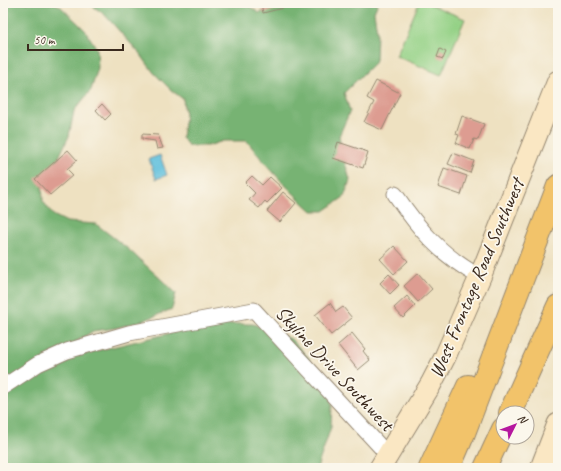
<svg xmlns="http://www.w3.org/2000/svg" width="561" height="471" viewBox="0 0 561 471" font-family="Caveat,sans-serif">
<style>
.green{fill:#94d186;stroke:#687e52}
.forest{fill:#77b373;stroke:#596e48}
.water{fill:#5fc0dd;stroke:#4d757e}
.building{fill:#dd9c91}
.lines{fill:none;stroke-linecap:round;stroke-linejoin:round}
.street-casing{stroke:#948670;stroke-width:17}
.secondary-casing{stroke:#948670;stroke-width:23}
.highway-casing{stroke:#948670;stroke-width:24}
.street{stroke:#fff;stroke-width:15}
.secondary{stroke:#fae7c3;stroke-width:21}
.highway{stroke:#f2c36a;stroke-width:22}
.labels{text-anchor:middle;stroke-width:3.5;stroke-linejoin:round;paint-order:stroke}
.street-label{font-size:20px;fill:#3b2a1e;stroke:#fbf7ec}
</style>
<rect width="100%" height="100%" fill="#fbf7ec"/>
<filter id="ink" filterUnits="userSpaceOnUse"><feTurbulence type="fractalNoise" baseFrequency=".025" numOctaves="2"/><feDisplacementMap in="SourceGraphic" scale="8" xChannelSelector="R" yChannelSelector="G"/><feConvolveMatrix kernelMatrix="1 2 1 2 8 2 1 2 1" color-interpolation-filters="sRGB"/></filter>
<filter id="wash" filterUnits="userSpaceOnUse"><feTurbulence type="fractalNoise" baseFrequency=".012" numOctaves="4" result="noise"/><feDisplacementMap in="SourceGraphic" scale="16" xChannelSelector="R" yChannelSelector="G"/><feGaussianBlur stdDeviation="0.9" result="paint"/><feColorMatrix in="noise" values="0 0 0 0 0 0 0 0 0 0 0 0 0 0 0 0 0 1.4 0 .05"/><feComposite in="paint" operator="in"/></filter>
<g filter="url(#wash)">
<rect width="100%" height="100%" fill="#eee1c1"/>
<polygon class="green" points="419,3 427,3 465,19 441,75 396,56"/>
<g class="forest">
<polygon points="3,3 54,3 60,6 85,30 97,49 98,68 91,90 74,111 69,136 58,159 42,183 43,201 53,215 67,222 96,224 127,248 176,293 172,309 145,320 116,328 93,331 76,342 87,353 209,324 253,324 291,339 308,357 329,390 332,405 331,427 317,468 3,468"/>
<path d="M88 3H245L259 13 273 6 274 3H378L374 12 377 32 376 61 344 93 350 111 339 136 343 156 350 180 344 197 324 211H312C288 189 267 167 247 141H223L208 146H188L182 137 185 116 183 99 171 90 154 73 141 55 104 14Z"/>
</g>
<polygon class="water" points="160,155 167,175 156,179 149,159"/>
<g id="blocks">
<g class="building">
<polygon points="261,3 281,3 283,8 263,13"/>
<polygon points="440,49 446,52 443,59 437,57"/>
<polygon points="376,81 400,93 382,130 364,122 374,102 367,98"/>
<polygon points="102,104 111,114 105,120 96,110"/>
<polygon points="462,116 484,124 478,140 474,139 470,149 456,143 459,135 456,134"/>
<polygon points="142,134 158,135 163,148 157,149 155,141 142,139"/>
<polygon points="338,142 368,152 363,168 333,158"/>
<polygon points="68,150 77,160 67,169 73,175 50,195 35,179"/>
<polygon points="453,153 474,161 470,173 448,164"/>
<polygon points="444,168 467,176 461,195 438,187"/>
<polygon points="252,176 262,185 270,177 282,188 267,203 265,201 259,208 249,200 255,193 245,183"/>
<polygon points="283,192 296,203 280,222 267,211"/>
<polygon points="394,246 408,261 394,274 380,259"/>
<polygon points="418,273 432,289 418,302 404,286"/>
<polygon points="389,274 399,285 390,294 380,283"/>
<polygon points="407,296 415,306 403,318 394,308"/>
<polygon points="330,303 336,312 343,307 352,318 331,335 315,315"/>
<polygon points="352,333 365,349 363,351 370,360 358,370 338,345"/>
</g>
</g>
</g>
<g filter="url(#ink)">
<use href="#blocks" fill-opacity="0" stroke="#948670" stroke-width="1"/>
<g class="lines">
<defs>
<g id="street">
<path d="M395 194C420 231 441 255 480 277"/>
<polyline points="3,387 38,364 67,351 129,333 254,310 388,455"/>
</g>
<g id="secondary">
<polyline points="380,468 431,384 445,357 480,277 558,81"/>
<polyline points="541,468 558,424"/>
</g>
<g id="highway">
<polyline points="510,413 558,306"/>
<polyline points="430,468 468,386"/>
<polyline points="449,468 464,433 558,186"/>
<polyline points="485,468 503,429"/>
</g>
</defs>
<use href="#street" class="street-casing"/>
<use href="#secondary" class="secondary-casing"/>
<use href="#highway" class="highway-casing"/>
<use href="#street" class="street"/>
<use href="#secondary" class="secondary"/>
<use href="#highway" class="highway"/>
</g>
</g>
<g class="labels">
<g class="street-label">
<text transform="translate(476 278) rotate(-67)" y="7">West Frontage Road Southwest</text>
<text transform="translate(335 368) rotate(47)" y="7">Skyline Drive Southwest</text>
</g>
</g>
<rect width="561" height="471" fill="none" stroke="#fbf7ec" stroke-width="16"/>
<g transform="translate(515 425) rotate(48)"><circle r="19" fill="#fbf7ec" stroke="#aea59a"/>
<path d="M0-3L7 15L0 10L-7 15Z" fill="#b5179e"/>
<text y="-6" font-size="11" font-weight="bold" text-anchor="middle" fill="#3b2a1e">N</text>
</g>
<path d="M28 44v6h95v-6" fill="none" stroke="#3b2a1e" stroke-width="2"/>
<text x="34" y="44" font-size="12" fill="#3b2a1e" stroke="#fbf7ec" stroke-width="3" paint-order="stroke">50 m</text>
</svg>
